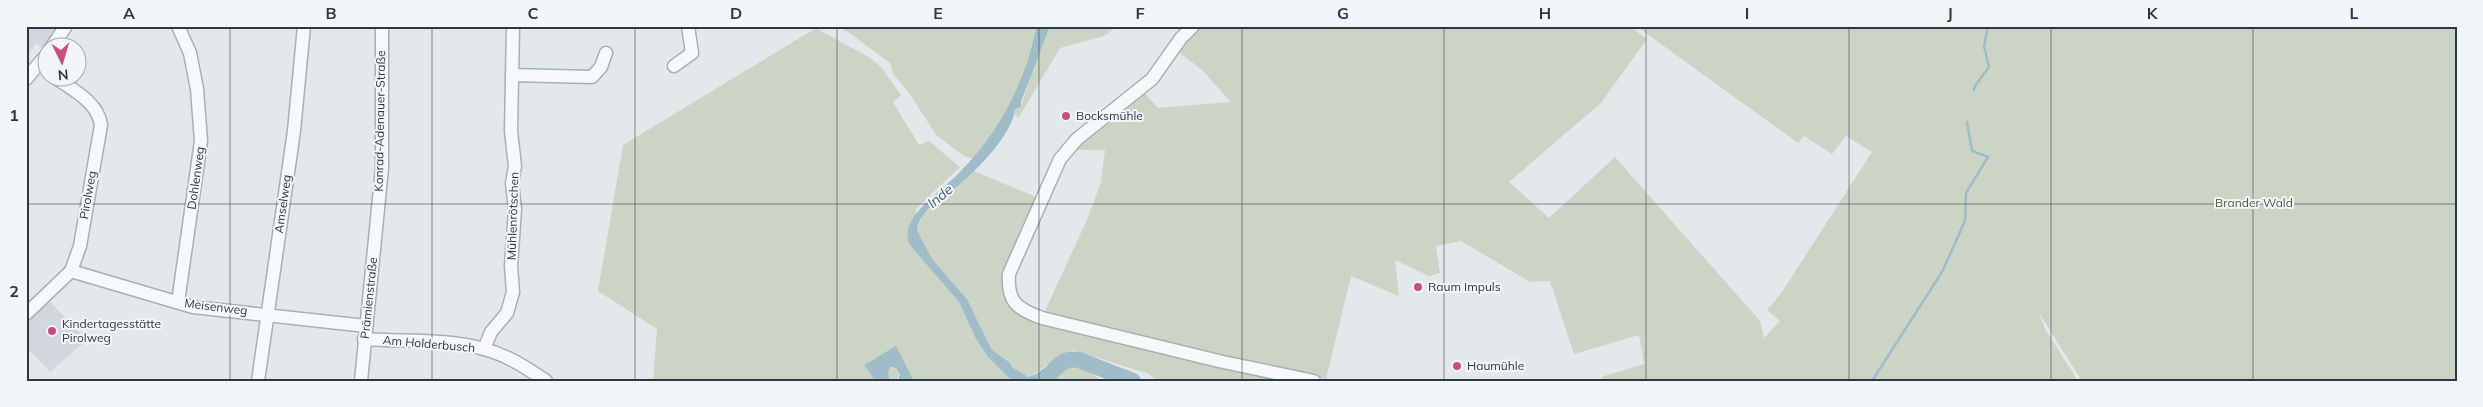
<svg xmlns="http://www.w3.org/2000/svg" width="2483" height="407" viewBox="0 0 2483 407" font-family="Mulish,sans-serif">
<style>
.built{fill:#d1d7dc}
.green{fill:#ccd4c5}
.water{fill:#a0bcc9;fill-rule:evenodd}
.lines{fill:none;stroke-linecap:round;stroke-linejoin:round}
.stream{stroke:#a0bcc9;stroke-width:2.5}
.river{stroke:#a0bcc9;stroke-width:16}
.minor-casing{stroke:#a8b0b5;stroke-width:15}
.minor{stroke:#f6f8f9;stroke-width:12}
.grid{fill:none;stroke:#2c3842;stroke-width:1;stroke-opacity:0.55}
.poi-dot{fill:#c94f7a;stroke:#f3f6f8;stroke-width:2}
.labels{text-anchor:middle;stroke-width:4;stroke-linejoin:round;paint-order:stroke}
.poi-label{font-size:12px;fill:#2c3842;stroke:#f3f6f8;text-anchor:start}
.street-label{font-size:12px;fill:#2c3842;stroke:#f3f6f8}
.park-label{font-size:12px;fill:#485d3a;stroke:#f3f6f8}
.water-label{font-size:14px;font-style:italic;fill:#375f74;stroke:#f3f6f8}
.neatline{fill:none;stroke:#2c3842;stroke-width:2}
.grid-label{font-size:16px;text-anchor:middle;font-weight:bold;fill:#2c3842}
</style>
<rect width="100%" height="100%" fill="#e3e8eb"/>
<g class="built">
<polygon points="26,26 58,26 43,49 36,43 26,58"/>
<polygon points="50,302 87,340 50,372 26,347 26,323"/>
</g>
<g class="green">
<path d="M837 26H1037C1033 38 1031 49 1028 60 1017 96 998 132 973 158L966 157 937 136 907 90 894 75 890 63 848 32Z"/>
<polygon points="1050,26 1118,26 1104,36 1060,48 1019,117 1015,116 1015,109 1021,107 1040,48"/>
<polygon points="1176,26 1629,26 1647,39 1601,103 1509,182 1549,218 1615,157 1760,321 1764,338 1780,321 1767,310 1782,292 1872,152 1846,136 1832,154 1804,136 1798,143 1636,26 2457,26 2457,381 2082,381 2039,313 2045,329 2078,381 1604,381 1601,377 1644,364 1639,335 1574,354 1550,281 1530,282 1461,241 1436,246 1440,273 1429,276 1395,260 1399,296 1351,276 1326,379 1043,315 1086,222 1101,183 1105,150 1071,150 1143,91 1158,108 1231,102 1202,70 1175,49 1182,39"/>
<polygon points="816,28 870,58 880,66 901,95 893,102 919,145 929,141 960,167 915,210 917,211 909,233 915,250 959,302 975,337 987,356 1012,381 914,381 895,347 864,365 875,381 653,381 657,329 598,291 623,145"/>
<polygon points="974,171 1036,197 1006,274 1022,313 1297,381 1157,381 1149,374 1073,350 1058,357 1031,376 1027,377 1013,368 1009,362 992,350 967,299 932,259 917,230 923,215"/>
<polygon points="1074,363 1081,365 1102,381 1053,381 1061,368"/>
<circle cx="893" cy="374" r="6"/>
</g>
<g class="water">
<path d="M1037 26H1050L1021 102V107L1015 109C1013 133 979 168 961 183 946 196 921 208 917 230L932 259 967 299 992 350 1009 362 1013 368 1028 377 1036 374 1046 367 1045 370 1050 371C1065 357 1063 351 1086 357L1081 365C1065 359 1062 371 1053 381H1012L987 356 975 337 959 302 910 245C896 219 943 190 958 174 991 140 1011 108 1027 63 1031 51 1033 38 1037 26Z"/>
<path d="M896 346 914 381H875L864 365ZM891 367 896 368 900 374 898 380 889 379 888 372Z"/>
</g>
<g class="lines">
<g class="stream">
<polyline points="1974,90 1975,86 1989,67 1984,46 1988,26"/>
<polyline points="1872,381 1942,272 1965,221 1966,193 1988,157 1972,151 1967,122"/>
</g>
<path class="river" d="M1042 381C1057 370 1059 357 1079 360L1133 381"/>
<defs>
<g id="minor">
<polyline points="178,26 190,53 197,89 201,141 178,302"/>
<path d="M1193 26 1181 38 1152 79 1077 139 1060 159 1009 274C1007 302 1017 309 1042 318L1223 362 1314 381"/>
<polyline points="51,48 66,26"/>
<polyline points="674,66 692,53 688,26"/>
<polyline points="512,75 592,77 601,67 606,53"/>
<polyline points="26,79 48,53"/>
<polyline points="71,271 193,307 366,326"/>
<path d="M26 314 71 271 80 246 101 125C98 102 73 90 56 78"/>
<path d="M364 339C403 342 447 338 484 349 507 355 527 368 546 381"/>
<polyline points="484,349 491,332 507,313 513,292 511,266 515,209 512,183 515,166 511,131 513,26"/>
<polyline points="258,381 294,131 304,26"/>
<polyline points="361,381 382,168 382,26"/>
</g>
</defs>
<use href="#minor" class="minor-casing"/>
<use href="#minor" class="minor"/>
</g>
<path class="grid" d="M230 26V381M432 26V381M635 26V381M837 26V381M1039 26V381M1242 26V381M1444 26V381M1646 26V381M1849 26V381M2051 26V381M2253 26V381M26 204H2457"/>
<g class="poi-dot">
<circle cx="1066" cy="116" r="5"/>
<circle cx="1418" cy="287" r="5"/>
<circle cx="52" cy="331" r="5"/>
<circle cx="1457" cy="366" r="5"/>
</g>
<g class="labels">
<g class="poi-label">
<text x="1076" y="120">Bocksmühle</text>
<text x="1428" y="291">Raum Impuls</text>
<text x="62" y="328">Kindertagesstätte<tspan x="62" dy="14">Pirolweg</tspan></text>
<text x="1467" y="370">Haumühle</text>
</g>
<g class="street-label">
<text transform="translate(380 121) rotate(-89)" y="4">Konrad-Adenauer-Straße</text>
<text transform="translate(196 178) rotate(-82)" y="4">Dohlenweg</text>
<text transform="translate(88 195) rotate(-80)" y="4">Pirolweg</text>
<text transform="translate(283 204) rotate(-82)" y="4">Amselweg</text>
<text transform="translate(513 216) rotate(-88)" y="4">Mühlenrötschen</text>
<text transform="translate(369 298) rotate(-84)" y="4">Prämienstraße</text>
<text transform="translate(216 307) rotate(7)" y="4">Meisenweg</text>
<text transform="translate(429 344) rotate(5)" y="4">Am Holderbusch</text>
</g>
<g class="park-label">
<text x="2254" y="207">Brander Wald</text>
</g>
<g class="water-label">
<text transform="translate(940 196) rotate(-40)" y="5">Inde</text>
</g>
</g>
<rect width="2483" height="407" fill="none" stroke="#f3f6f8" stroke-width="55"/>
<g transform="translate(62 62) rotate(175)"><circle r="24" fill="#f3f6f8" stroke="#a3aaaf"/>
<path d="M0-4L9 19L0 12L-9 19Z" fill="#c94f7a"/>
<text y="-8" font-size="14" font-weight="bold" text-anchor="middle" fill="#2c3842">N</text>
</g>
<rect x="28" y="28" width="2428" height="352" class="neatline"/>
<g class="grid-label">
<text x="129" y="19">A</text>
<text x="331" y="19">B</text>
<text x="533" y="19">C</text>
<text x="736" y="19">D</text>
<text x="938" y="19">E</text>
<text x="1140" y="19">F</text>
<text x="1343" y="19">G</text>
<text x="1545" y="19">H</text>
<text x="1747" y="19">I</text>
<text x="1950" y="19">J</text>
<text x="2152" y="19">K</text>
<text x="2354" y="19">L</text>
<text x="14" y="121">1</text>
<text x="14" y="297">2</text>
</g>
</svg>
